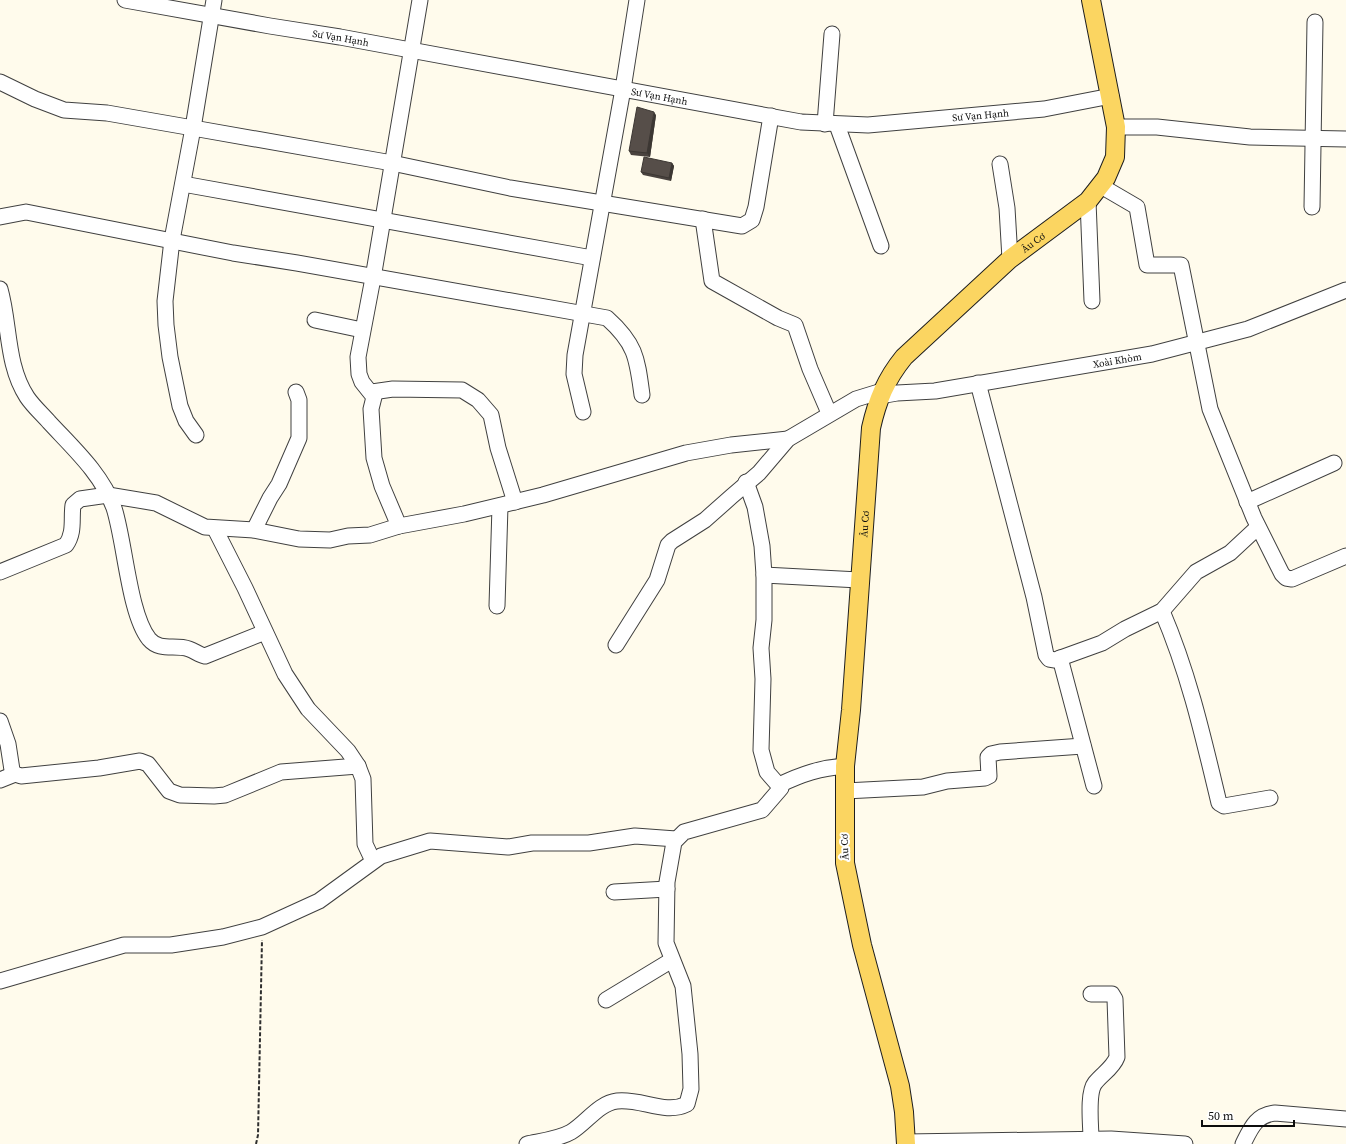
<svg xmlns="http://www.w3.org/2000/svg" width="1346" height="1144" viewBox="0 0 1346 1144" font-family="'Source Serif 4',serif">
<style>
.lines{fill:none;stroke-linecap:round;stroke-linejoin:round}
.minor-casing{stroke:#404040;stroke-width:17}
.major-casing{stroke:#1e1e1e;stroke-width:20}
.path{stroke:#2f2f2f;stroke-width:2;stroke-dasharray:4 2;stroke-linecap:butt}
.minor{stroke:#fff;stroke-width:15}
.major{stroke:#fbd561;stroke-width:18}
.wall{fill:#4a433f}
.shaded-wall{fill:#3c3733}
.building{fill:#564e49;stroke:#3c3733}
.labels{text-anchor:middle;stroke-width:4;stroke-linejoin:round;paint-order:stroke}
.street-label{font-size:10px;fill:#0d0d0d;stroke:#fff}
</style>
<rect width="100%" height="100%" fill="#fffbec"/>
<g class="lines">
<defs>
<g id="minor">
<path id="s1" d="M125 0 270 26 340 37 801 122 868 125 1044 109 1111 96"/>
<polyline points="0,82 35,99 64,110 107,113 193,128 392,163 510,188 742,226 752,220 756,207 771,116"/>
<polyline points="825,124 832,34"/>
<polyline points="837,125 881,246"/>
<polyline points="1116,127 1157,127 1250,137 1346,139"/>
<polyline points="1000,164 1007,208 1010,259"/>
<polyline points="183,184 592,258"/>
<polyline points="1101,186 1137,207 1147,265 1181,265 1210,409 1254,518 1282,574 1286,578 1292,579 1346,556"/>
<polyline points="1088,201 1092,301"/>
<polyline points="1312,207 1315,22"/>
<path d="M0 217 26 212 233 253 297 263 607 318C636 344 637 358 642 395"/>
<polyline points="703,219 712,281 778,318 795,325 810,369 829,413"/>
<path d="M0 289C10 324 6 365 27 397 33 406 42 414 49 422 73 448 102 474 114 508 125 542 129 614 149 639 160 652 175 644 189 649 195 651 199 655 205 656L265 632"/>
<polyline points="315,320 362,330"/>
<polyline points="978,383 1034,597 1046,655 1049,659 1055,660 1102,643 1125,629 1162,611 1196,572 1230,553 1258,527"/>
<polyline points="372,392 393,389 462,390 478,400 491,415 498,448 515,502"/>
<path id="s2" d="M880 396 897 393 935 391 1152 354 1248 329 1346 290"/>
<polyline points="583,412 574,374 575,355 623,89 637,0"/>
<polyline points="196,435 186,421 180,406 170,357 166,325 165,301 172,240 193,128 214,0"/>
<polyline points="1247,502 1334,463"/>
<polyline points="399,526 382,486 374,458 371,409 374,397 362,382 359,374 358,357 373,278 420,0"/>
<polyline points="215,529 245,588 285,674 308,709 348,751 358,766 363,779 365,844 373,861"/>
<polyline points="254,530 270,498 279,484 299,438 299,400 296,392"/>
<path d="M0 572 66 545C75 532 71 519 73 505L80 499 108 495 156 503 205 527 254 530 299 539 330 540 348 536 370 535 399 526 464 514 543 495 686 453 731 445 788 439"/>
<polyline points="764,575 859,580"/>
<polyline points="497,606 500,506"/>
<path d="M1162 611C1189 674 1203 736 1219 803L1224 806 1270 798"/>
<polyline points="616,645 657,580 668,545 672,541 705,520 732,496 759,473 788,439 856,399 882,391"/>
<polyline points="1060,658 1094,786"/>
<polyline points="0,721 8,744 12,770 15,774 21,776 99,768 140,761 148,764 169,791 180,795 214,796 225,795 281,772 358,766"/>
<polyline points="0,780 15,774"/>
<path d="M779 785C802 774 820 768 845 766"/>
<polyline points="845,791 923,787 947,781 985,778 989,776 988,757 991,754 1000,752 1083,746"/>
<polyline points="614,892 667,889"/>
<polyline points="0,981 124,945 171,945 223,937 262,927 319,901 381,856 430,841 508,847 532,843 589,843 635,836 676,839"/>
<path d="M1091 994H1112L1115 999 1117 1057C1113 1068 1102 1074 1095 1083 1087 1093 1091 1126 1091 1139"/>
<polyline points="606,1000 672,960"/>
<polyline points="906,1142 1111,1139 1185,1144"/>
<path d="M527 1144C541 1141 559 1139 571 1132 586 1123 599 1103 617 1101 641 1098 665 1115 687 1104L691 1089 690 1054 683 986 666 943 667 882 674 842 684 832 762 810 781 788 767 772 761 750 763 679 761 648 764 620V575L762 546 755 507 746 482"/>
<path d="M1243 1144C1251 1128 1256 1115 1275 1113L1346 1119"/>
</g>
<g id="major">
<path id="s3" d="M906 1144 904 1112 900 1086 862 945 845 863V766L851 710 871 428C877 401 886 379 904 357L1010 259 1088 201 1106 178 1115 157 1116 127 1091 0"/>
</g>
</defs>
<use href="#minor" class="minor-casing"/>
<use href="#major" class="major-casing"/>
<polyline class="path" points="256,1144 258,1135 262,940"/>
<use href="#minor" class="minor"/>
<use href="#major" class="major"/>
</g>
<g class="wall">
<polygon points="656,115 650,157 631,155 629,151"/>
<polygon points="672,163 674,166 671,181 643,175 641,172"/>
</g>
<g class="shaded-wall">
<polygon points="654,112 656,115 650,157 647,153"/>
<polygon points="672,163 674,166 671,181 669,178"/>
</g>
<g class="building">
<polygon points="637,107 654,112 647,153 629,151"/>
<polygon points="644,157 672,163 669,178 641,172"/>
</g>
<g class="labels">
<g class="street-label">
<text dy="4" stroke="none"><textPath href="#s1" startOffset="219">Sư Vạn Hạnh</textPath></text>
<text dy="4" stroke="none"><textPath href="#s1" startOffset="543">Sư Vạn Hạnh</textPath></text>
<text dy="4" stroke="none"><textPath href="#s1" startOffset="867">Sư Vạn Hạnh</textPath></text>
<text dy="4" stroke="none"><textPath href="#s3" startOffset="976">Âu Cơ</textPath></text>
<text dy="4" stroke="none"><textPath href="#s2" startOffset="240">Xoài Khòm</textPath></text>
<text dy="4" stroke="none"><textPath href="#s3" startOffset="628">Âu Cơ</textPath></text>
<text transform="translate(844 847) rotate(-92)" y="4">Âu Cơ</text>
</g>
</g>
<path d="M1202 1120v6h92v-6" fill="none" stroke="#0d0d0d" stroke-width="2"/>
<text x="1208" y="1120" font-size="12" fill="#0d0d0d" stroke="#ffffff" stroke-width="3" paint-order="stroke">50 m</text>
</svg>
